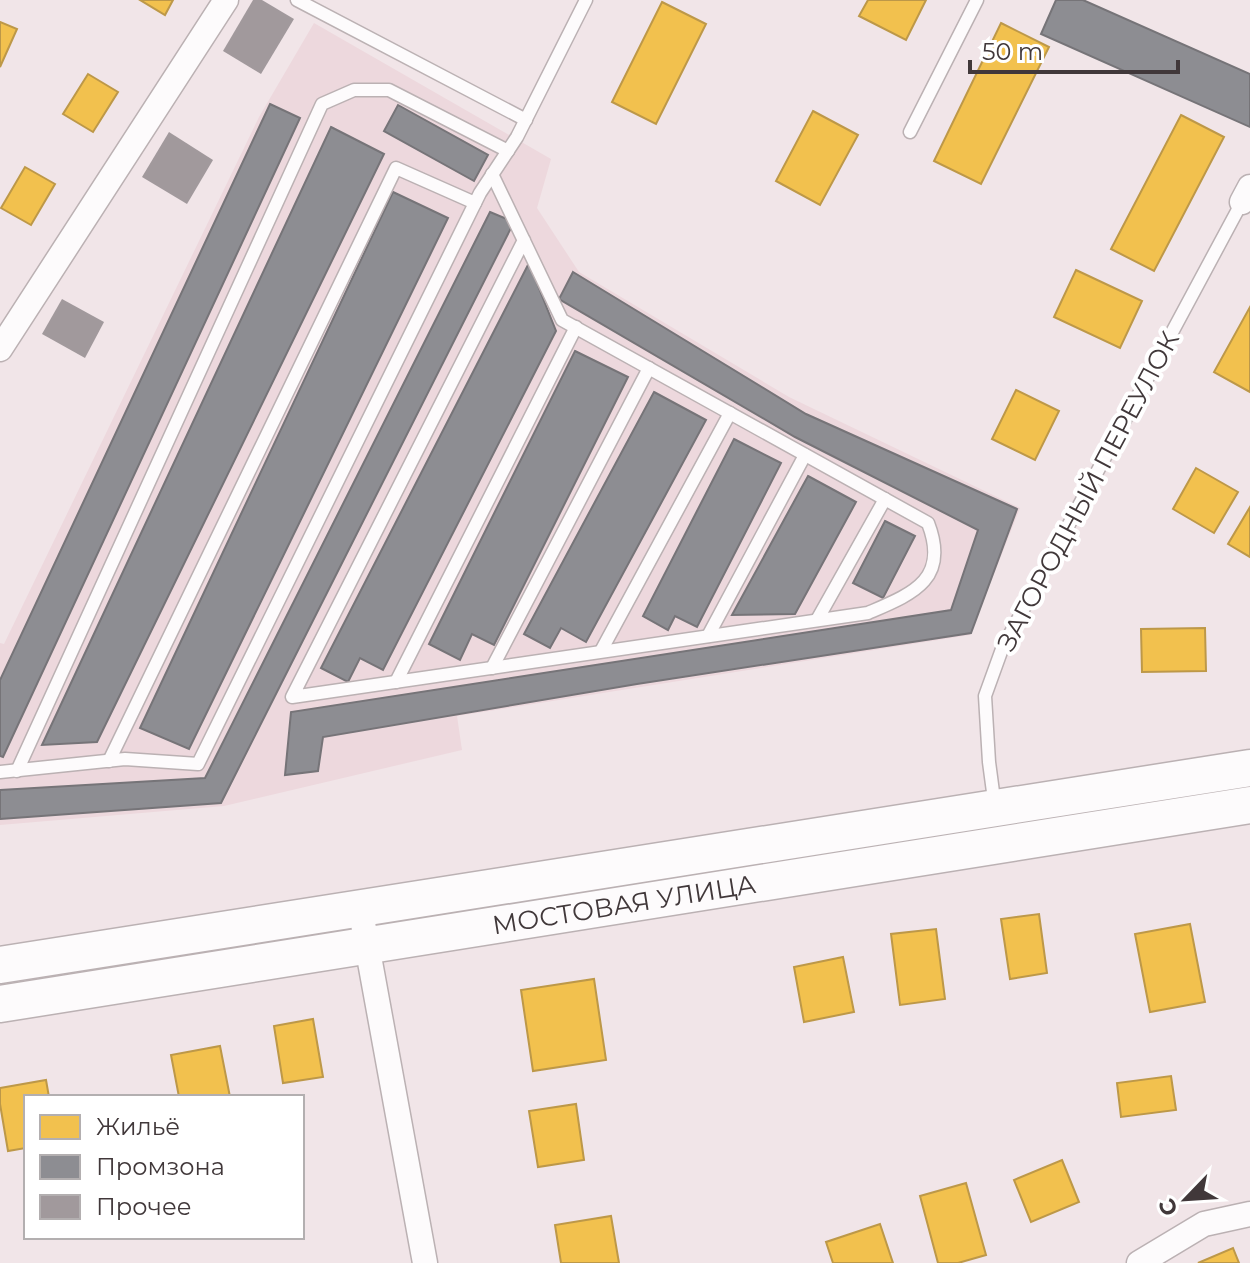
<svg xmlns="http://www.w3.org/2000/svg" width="1250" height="1263" viewBox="0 0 1250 1263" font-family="Montserrat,sans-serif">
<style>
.built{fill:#edd8dd}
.homes{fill:#f2c14e;stroke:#bd9848;stroke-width:2}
.industry{fill:#8d8d92;stroke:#767478;stroke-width:2}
.building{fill:#a1999c}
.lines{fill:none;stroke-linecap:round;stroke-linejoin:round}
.lane-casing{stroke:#bbb1b3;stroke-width:15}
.street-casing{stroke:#bbb1b3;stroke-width:27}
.secondary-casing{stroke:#bbb1b3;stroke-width:39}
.lane{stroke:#fdfbfc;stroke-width:12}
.street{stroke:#fdfbfc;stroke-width:24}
.secondary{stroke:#fdfbfc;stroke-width:36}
.labels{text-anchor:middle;stroke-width:8;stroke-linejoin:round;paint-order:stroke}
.street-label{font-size:26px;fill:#41383a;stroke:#fff}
</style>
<rect width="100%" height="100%" fill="#f1e5e8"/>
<polygon class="built" points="314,23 551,159 537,208 579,272 789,397 1020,508 970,635 457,716 462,750 224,806 0,825 0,643 4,644 259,117"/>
<g class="homes">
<polygon points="140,0 173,0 165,15"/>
<polygon points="868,0 926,0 906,40 859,16"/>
<polygon points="662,2 706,24 656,124 612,102"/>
<polygon points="0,22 17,29 0,67"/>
<polygon points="1001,23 1049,47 981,184 934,161"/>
<polygon points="88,74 118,92 93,132 63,114"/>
<polygon points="813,111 858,135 820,205 776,181"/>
<polygon points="1181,115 1224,137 1154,271 1111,249"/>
<polygon points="25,167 55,184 31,225 1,208"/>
<polygon points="1076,270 1142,301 1120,348 1054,317"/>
<polygon points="1250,307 1250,392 1214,372"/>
<polygon points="1016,390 1059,411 1035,460 992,439"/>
<polygon points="1196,468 1238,492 1214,533 1173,509"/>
<polygon points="1250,507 1250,557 1228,544"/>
<polygon points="1205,628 1206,671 1142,672 1141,629"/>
<polygon points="1039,914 1047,973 1010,979 1001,919"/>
<polygon points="1190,924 1205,1002 1150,1012 1135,934"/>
<polygon points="936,929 945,999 900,1005 891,934"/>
<polygon points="843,957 854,1012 804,1022 794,967"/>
<polygon points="594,979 606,1060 533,1071 521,990"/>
<polygon points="313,1019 323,1077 283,1083 274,1026"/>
<polygon points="220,1046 230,1097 179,1097 171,1055"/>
<polygon points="1171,1076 1176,1110 1121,1117 1117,1083"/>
<polygon points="46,1080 49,1097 26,1097 26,1148 8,1151 0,1104 0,1088"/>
<polygon points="576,1104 584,1160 538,1167 529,1111"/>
<polygon points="1062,1160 1079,1202 1031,1222 1014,1180"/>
<polygon points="966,1183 986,1255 958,1263 938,1263 920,1196"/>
<polygon points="611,1216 619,1263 561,1263 555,1225"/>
<polygon points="880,1224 893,1263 833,1263 826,1242"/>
<polygon points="1233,1248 1239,1263 1198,1263"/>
</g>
<g class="industry">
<polygon points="1056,0 1083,0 1250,74 1250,127 1041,34"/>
<polygon points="270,104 300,118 3,757 0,756 0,680"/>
<polygon points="398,105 488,155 474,181 384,131"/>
<polygon points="331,127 384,154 97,742 42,745"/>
<polygon points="393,192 448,218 189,749 140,728"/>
<polygon points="490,212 514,222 221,803 0,819 0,790 205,778"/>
<polygon points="529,263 556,331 383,670 360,658 348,682 321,668"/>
<polygon points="573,272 806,414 1017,509 971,633 637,684 323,737 318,771 285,775 291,712 951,610 978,530 795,437 559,299"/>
<polygon points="575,351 628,377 494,645 472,634 460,660 429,644"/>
<polygon points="654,392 706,420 586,642 561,628 550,648 524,634"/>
<polygon points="734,439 781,463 697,627 675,616 668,630 643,616"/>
<polygon points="808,476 856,502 795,614 732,615"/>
<polygon points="885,521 915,536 883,598 853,583"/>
</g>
<g class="building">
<polygon points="253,0 262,0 294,19 261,74 223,51"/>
<polygon points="169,132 213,160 187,204 142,177"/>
<polygon points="62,299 104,322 85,358 42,334"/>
</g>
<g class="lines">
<defs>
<g id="lane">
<polyline points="297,0 526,120"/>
<polyline points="910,132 977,0"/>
<path d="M492 174 562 320 928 523C950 580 912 594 868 613L292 697 524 240"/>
<polyline points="817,620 885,499"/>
<polyline points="708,636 805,455"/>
<polyline points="601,651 730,413"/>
<polyline points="492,668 649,368"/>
<polyline points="396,682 576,327"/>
<polyline points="109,761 396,168 475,203"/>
<polyline points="17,771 322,104 354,90 389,90 508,151"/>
<polyline points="0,772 125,759 198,764 480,193 517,137 586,0"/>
<polyline points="995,807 989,762 985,696 1002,649 1242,202"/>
</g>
<g id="street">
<polyline points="1242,202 1250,187"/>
<polyline points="0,349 226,0"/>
<polyline points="360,907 425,1263"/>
<polyline points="1139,1263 1204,1224 1250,1214"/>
</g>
<g id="secondary">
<polyline points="0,965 1250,768"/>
<path id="s1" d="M0 1004 1250 805"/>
</g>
</defs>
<use href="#lane" class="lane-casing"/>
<use href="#street" class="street-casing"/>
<use href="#secondary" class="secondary-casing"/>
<use href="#lane" class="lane"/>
<use href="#street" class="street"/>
<use href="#secondary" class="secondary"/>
</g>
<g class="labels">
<g class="street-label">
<text transform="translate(1088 491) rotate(-62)" y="9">ЗАГОРОДНЫЙ ПЕРЕУЛОК</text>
<text dy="9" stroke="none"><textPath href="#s1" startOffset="632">МОСТОВАЯ УЛИЦА</textPath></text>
</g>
</g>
<rect x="24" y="1095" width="280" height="144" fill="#ffffff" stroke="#b3afb0" stroke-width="2"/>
<rect x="40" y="1115" width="40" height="24" fill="#f2c14e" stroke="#b3afb0" stroke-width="2"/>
<text x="96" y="1135" font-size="24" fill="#41383a">Жильё</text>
<rect x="40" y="1155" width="40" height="24" fill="#8d8d92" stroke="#b3afb0" stroke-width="2"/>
<text x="96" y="1175" font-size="24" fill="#41383a">Промзона</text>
<rect x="40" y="1195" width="40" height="24" fill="#a1999c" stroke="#b3afb0" stroke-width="2"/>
<text x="96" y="1215" font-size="24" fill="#41383a">Прочее</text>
<g transform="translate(1186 1199) rotate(245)" stroke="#ffffff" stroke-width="6" paint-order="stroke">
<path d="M0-6L14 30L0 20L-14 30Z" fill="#41383a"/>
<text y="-12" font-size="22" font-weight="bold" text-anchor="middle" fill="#41383a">С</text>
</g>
<path d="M970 60v12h208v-12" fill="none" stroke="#41383a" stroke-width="4"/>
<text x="982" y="60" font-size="24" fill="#41383a" stroke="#ffffff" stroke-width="6" paint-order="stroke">50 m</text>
</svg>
